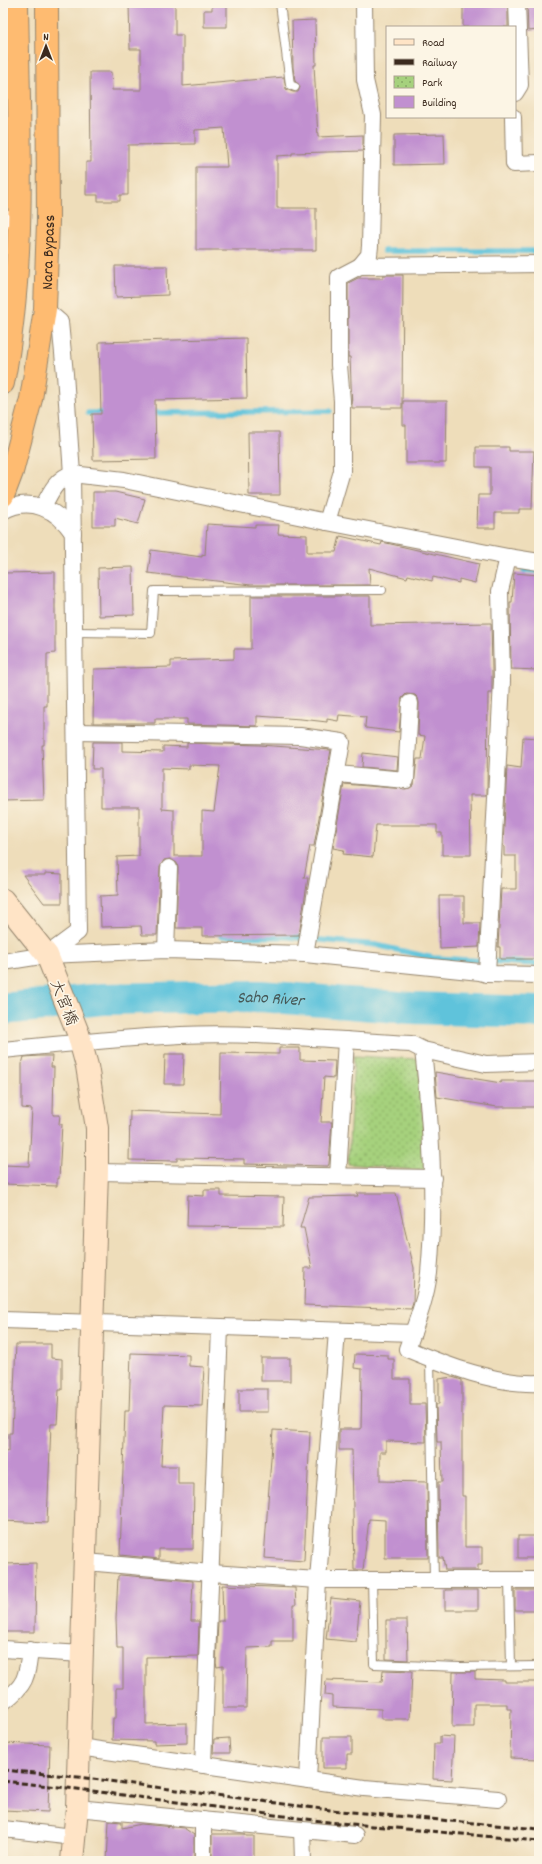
<svg xmlns="http://www.w3.org/2000/svg" width="542" height="1864" viewBox="0 0 542 1864" font-family="Dekko,'Klee One',sans-serif">
<style>
.park{fill:url(#park-dots);stroke:#707e4e}
.lines{fill:none;stroke-linecap:round;stroke-linejoin:round}
.stream{stroke:#5ec3db;stroke-width:5.5}
.river{stroke:#5ec3db;stroke-width:32}
.building{fill:#c190d0;fill-rule:evenodd}
.lane-casing{stroke:#94846c;stroke-width:10}
.street-casing{stroke:#94846c;stroke-width:18}
.secondary-casing{stroke:#94846c;stroke-width:24}
.highway-casing{stroke:#94846c;stroke-width:24}
.lane{stroke:#fff;stroke-width:8}
.street{stroke:#fff;stroke-width:16}
.secondary{stroke:#ffe4c6;stroke-width:22}
.highway{stroke:#febb71;stroke-width:22}
.rail{stroke:#3b2a1e;stroke-width:3;stroke-dasharray:6 3;stroke-linecap:butt}
.labels{text-anchor:middle;stroke-width:3.5;stroke-linejoin:round;paint-order:stroke}
.street-label{font-size:16px;fill:#3b2a1e;stroke:#fcf5e5}
.water-label{font-size:17px;font-style:italic;fill:#465857;stroke:#fcf5e5}
</style>
<defs>
<pattern id="park-dots" width="8" height="8" patternUnits="userSpaceOnUse"><rect width="8" height="8" fill="#a6d17d"/><path d="M2 2h.1M6 6h.1" fill="none" stroke="#8a6" stroke-width="1.8" stroke-linecap="round"/></pattern>
</defs>
<rect width="100%" height="100%" fill="#fcf5e5"/>
<filter id="ink" filterUnits="userSpaceOnUse"><feTurbulence type="fractalNoise" baseFrequency=".025" numOctaves="2"/><feDisplacementMap in="SourceGraphic" scale="8" xChannelSelector="R" yChannelSelector="G"/><feConvolveMatrix kernelMatrix="1 2 1 2 8 2 1 2 1" color-interpolation-filters="sRGB"/></filter>
<filter id="wash" filterUnits="userSpaceOnUse"><feTurbulence type="fractalNoise" baseFrequency=".012" numOctaves="4" result="noise"/><feDisplacementMap in="SourceGraphic" scale="16" xChannelSelector="R" yChannelSelector="G"/><feGaussianBlur stdDeviation="0.9" result="paint"/><feColorMatrix in="noise" values="0 0 0 0 0 0 0 0 0 0 0 0 0 0 0 0 0 1.4 0 .05"/><feComposite in="paint" operator="in"/></filter>
<g filter="url(#wash)">
<rect width="100%" height="100%" fill="#eeddba"/>
<polygon class="park" points="354,1056 419,1059 427,1171 348,1164"/>
<g class="lines">
<g class="stream">
<polyline points="384,251 539,251"/>
<polyline points="88,413 107,413"/>
<polyline points="148,413 330,411"/>
<polyline points="524,570 539,571"/>
<polyline points="221,936 288,937 376,945 433,958 539,964"/>
</g>
<path class="river" id="s1" d="M3 1009 103 999 260 996 411 1008 539 1012"/>
</g>
<g id="blocks">
<g class="building">
<polygon points="129,3 175,3 175,35 183,35 183,86 284,77 286,89 293,92 298,92 300,87 295,81 293,68 292,21 315,20 316,65 314,65 318,137 363,135 363,151 292,153 292,155 277,156 277,208 316,208 316,250 196,250 196,167 227,167 224,128 195,130 195,144 128,145 128,195 120,195 120,201 98,201 98,195 86,195 86,162 91,162 90,72 111,72 112,90 141,90 141,49 130,49"/>
<polygon points="212,3 227,3 227,27 204,27 204,10 212,10"/>
<rect x="463" y="3" width="45" height="24"/>
<polygon points="527,3 539,3 539,30 528,31"/>
<polygon points="444,134 445,164 394,165 394,135"/>
<polygon points="115,266 167,266 168,295 116,297"/>
<polygon points="383,275 403,275 402,408 352,408 350,357 348,357 348,283 358,278 383,278"/>
<polygon points="246,338 247,398 155,400 156,459 93,460 92,414 101,414 99,342"/>
<polygon points="403,401 447,401 446,463 406,463 406,425 403,425"/>
<polygon points="248,432 279,432 280,495 249,495"/>
<polygon points="476,447 509,447 509,451 534,451 532,509 519,509 519,513 495,513 495,528 477,528 478,495 490,495 490,467 476,467"/>
<polygon points="93,492 115,492 145,499 138,524 115,518 115,526 93,526"/>
<polygon points="207,524 255,527 255,525 279,525 278,534 307,535 307,552 336,552 340,536 381,545 382,542 479,564 475,583 459,579 459,583 433,577 432,581 408,575 407,578 369,568 370,585 251,585 148,573 151,550 202,557 202,554 205,555"/>
<polygon points="133,567 134,615 99,616 98,568"/>
<polygon points="55,572 55,653 47,654 47,706 44,706 44,745 42,745 44,800 3,801 3,573"/>
<polygon points="514,573 539,575 539,670 511,669 510,602 512,602"/>
<polygon points="251,596 370,596 370,625 491,623 492,668 492,693 488,693 487,795 470,795 471,855 442,855 442,833 437,833 437,825 376,825 373,857 343,854 344,850 333,848 344,784 405,789 410,788 414,785 417,759 422,759 425,736 418,735 419,703 418,698 415,695 406,694 402,698 399,732 366,728 365,726 366,717 339,715 338,721 327,719 327,722 301,719 257,716 257,726 187,724 187,719 155,719 155,723 93,723 94,669 171,667 171,661 234,659 234,649 251,649"/>
<polygon points="523,737 539,738 539,959 500,959 500,947 498,947 501,889 516,889 516,856 504,856 504,846 503,846 507,766 521,768"/>
<path d="M93 742H122V751L163 752V746L187 747V743L259 745 331 750 314 846H310L304 878H308L299 935 202 936V928H176L178 868 177 863 170 859 164 860 160 867 157 935H142L141 926 101 927 100 896 118 895 117 857 139 856V807H101V769H92ZM189 765 220 766 214 812 202 811V856H174V810L162 809V768L189 769Z"/>
<polygon points="363,753 398,757 397,770 362,767"/>
<polygon points="45,873 62,874 62,903 44,903 23,875 45,875"/>
<polygon points="439,896 464,896 464,923 480,923 479,947 440,949"/>
<polygon points="279,1048 300,1048 300,1060 335,1061 334,1078 324,1077 321,1122 332,1122 329,1164 328,1166 244,1164 244,1159 177,1158 177,1161 129,1160 130,1111 220,1114 221,1053 279,1054"/>
<polygon points="165,1054 184,1054 183,1084 164,1084"/>
<polygon points="39,1056 52,1056 51,1067 54,1067 53,1115 60,1115 59,1124 62,1124 59,1179 57,1178 57,1186 3,1184 3,1165 29,1166 32,1109 22,1108 22,1064 24,1057"/>
<polygon points="435,1072 501,1083 501,1081 538,1081 538,1107 497,1107 437,1097"/>
<polygon points="204,1190 221,1190 221,1196 284,1197 283,1227 187,1226 188,1195 204,1196"/>
<polygon points="357,1193 396,1193 414,1268 413,1303 411,1309 304,1305 305,1268 312,1268 304,1228 300,1228 309,1197 358,1196"/>
<polygon points="16,1344 51,1344 51,1358 62,1359 62,1390 59,1390 57,1424 51,1424 47,1523 3,1521 3,1450 9,1451 9,1433 12,1433"/>
<polygon points="131,1353 189,1355 189,1366 204,1367 202,1406 164,1405 161,1466 178,1466 178,1484 194,1484 193,1549 159,1549 159,1559 120,1555 125,1411 129,1411"/>
<polygon points="355,1354 388,1355 388,1359 394,1359 394,1379 410,1379 410,1404 425,1404 426,1442 386,1441 386,1452 380,1452 380,1481 427,1482 428,1558 385,1558 385,1520 369,1519 363,1570 354,1570 352,1450 339,1450 339,1429 361,1429 362,1369 354,1368"/>
<rect x="261" y="1358" width="29" height="23"/>
<polygon points="452,1377 462,1380 462,1496 465,1496 465,1547 482,1547 482,1565 478,1565 478,1570 445,1570 443,1558 439,1558 438,1482 442,1482 441,1442 437,1442 436,1404 439,1404 439,1379"/>
<rect x="239" y="1389" width="29" height="23"/>
<polygon points="273,1430 310,1432 304,1561 264,1558"/>
<rect x="518" y="1536" width="21" height="22"/>
<polygon points="36,1563 35,1632 3,1632 5,1564"/>
<polygon points="120,1575 193,1581 191,1621 199,1621 198,1656 146,1657 146,1724 187,1723 187,1743 154,1744 154,1741 112,1740 113,1718 116,1718 116,1688 123,1688 123,1648 117,1648 116,1618 118,1576"/>
<polygon points="222,1585 295,1588 296,1605 293,1605 293,1641 272,1641 272,1647 247,1648 246,1708 223,1708 223,1666 217,1667 216,1663 218,1621 223,1621"/>
<rect x="445" y="1590" width="33" height="20"/>
<rect x="515" y="1590" width="24" height="20"/>
<polygon points="331,1598 360,1601 356,1642 326,1639"/>
<polygon points="386,1620 407,1620 408,1660 386,1659"/>
<polygon points="383,1670 412,1671 410,1719 381,1719 381,1709 332,1707 332,1696 325,1695 326,1680 382,1682"/>
<polygon points="453,1672 475,1672 475,1679 505,1680 505,1682 539,1682 539,1759 510,1758 511,1709 507,1709 507,1704 474,1704 474,1727 452,1727"/>
<polygon points="440,1736 454,1737 452,1780 433,1779 434,1744 440,1744"/>
<polygon points="323,1737 352,1737 352,1754 347,1754 347,1768 323,1768"/>
<polygon points="229,1738 230,1753 213,1753 214,1739"/>
<polygon points="3,1743 50,1745 48,1812 3,1810"/>
<polygon points="109,1821 122,1822 122,1828 141,1824 184,1828 194,1835 194,1861 107,1861"/>
<polygon points="212,1834 245,1834 246,1836 254,1836 254,1861 212,1861"/>
</g>
</g>
</g>
<g filter="url(#ink)">
<use href="#blocks" fill-opacity="0" stroke="#94846c" stroke-width="1"/>
<g class="lines">
<defs>
<g id="lane">
<polyline points="280,3 290,85 295,87"/>
<polyline points="75,632 151,633 154,591 382,590"/>
<polyline points="430,1359 434,1581"/>
<polyline points="372,1580 374,1664 460,1667 539,1666"/>
<polyline points="509,1580 511,1666"/>
</g>
<g id="street">
<polyline points="515,93 520,85 517,3"/>
<polyline points="513,117 514,164 539,163"/>
<polyline points="3,219 20,219"/>
<polyline points="360,266 369,255 370,246 373,115 365,80 364,3"/>
<polyline points="45,309 60,322 65,374 72,474 78,932 47,955"/>
<path d="M43 507C49 495 57 477 72 474L124 480 327 522 508 557 539 562"/>
<path d="M3 511C30 496 57 509 73 533"/>
<polyline points="327,522 342,471 342,401 339,365 339,277 360,266 539,264"/>
<polyline points="76,732 300,736 342,742 305,954"/>
<polyline points="337,774 406,780 410,703"/>
<polyline points="166,950 169,868"/>
<polyline points="3,962 47,955 166,950 305,954 480,972 487,974 539,975"/>
<polyline points="487,974 502,681 500,591 508,557"/>
<path d="M3 1050C62 1044 122 1038 181 1035 257 1032 334 1040 411 1044L423 1050 486 1064 539 1062"/>
<path d="M423 1050C431 1124 436 1198 429 1273 426 1299 416 1324 407 1349 445 1365 497 1385 539 1383"/>
<polyline points="97,1172 433,1178"/>
<polyline points="338,1176 346,1040"/>
<polyline points="3,1320 413,1333"/>
<polyline points="86,1562 211,1573 318,1580 539,1580"/>
<polyline points="3,1649 82,1654"/>
<path d="M3 1702C26 1685 27 1677 30 1650"/>
<polyline points="79,1747 364,1788 498,1799"/>
<polyline points="203,1765 220,1328"/>
<polyline points="308,1780 318,1580 337,1331"/>
<polyline points="77,1808 355,1835"/>
<polyline points="203,1820 203,1861"/>
<polyline points="3,1829 74,1837"/>
<polyline points="302,1830 303,1861"/>
</g>
<polyline id="secondary" points="3,900 47,955 78,1033 87,1066 97,1128 97,1172 77,1808 72,1861"/>
<g id="highway">
<path d="M3 383C27 258 19 130 17 3"/>
<path id="s2" d="M3 496 12 472 31 399 45 309 48 221 47 3"/>
</g>
</defs>
<use href="#lane" class="lane-casing"/>
<use href="#street" class="street-casing"/>
<use href="#secondary" class="secondary-casing"/>
<use href="#highway" class="highway-casing"/>
<use href="#lane" class="lane"/>
<use href="#street" class="street"/>
<use href="#secondary" class="secondary"/>
<use href="#highway" class="highway"/>
<g class="rail">
<polyline points="3,1770 78,1777 330,1810 539,1829"/>
<polyline points="3,1781 77,1789 329,1822 539,1841"/>
</g>
</g>
</g>
<g class="labels">
<g class="street-label">
<text dy="6" stroke="none"><textPath href="#s2" startOffset="249">Nara Bypass</textPath></text>
<text transform="translate(65 1002) rotate(68)" y="6">大宮橋</text>
</g>
<g class="water-label">
<text dy="6" stroke="none"><textPath href="#s1" startOffset="268">Saho River</textPath></text>
</g>
</g>
<rect width="542" height="1864" fill="none" stroke="#fcf5e5" stroke-width="16"/>
<rect x="386" y="26" width="130" height="92" fill="#fcf5e5" stroke="#afa495"/>
<rect x="394" y="39" width="20" height="6" fill="#ffe4c6" stroke="#afa495"/>
<text x="422" y="46" font-size="12" fill="#3b2a1e">Road</text>
<rect x="394" y="59" width="20" height="6" fill="#3b2a1e" stroke="#afa495"/>
<text x="422" y="66" font-size="12" fill="#3b2a1e">Railway</text>
<rect x="394" y="76" width="20" height="12" fill="url(#park-dots)" stroke="#afa495"/>
<text x="422" y="86" font-size="12" fill="#3b2a1e">Park</text>
<rect x="394" y="96" width="20" height="12" fill="#c190d0" stroke="#afa495"/>
<text x="422" y="106" font-size="12" fill="#3b2a1e">Building</text>
<g transform="translate(46 46)" stroke="#fcf5e5" stroke-width="3" paint-order="stroke">
<path d="M0-3L7 15L0 10L-7 15Z" fill="#3b2a1e"/>
<text y="-6" font-size="11" font-weight="bold" text-anchor="middle" fill="#3b2a1e">N</text>
</g>
</svg>
